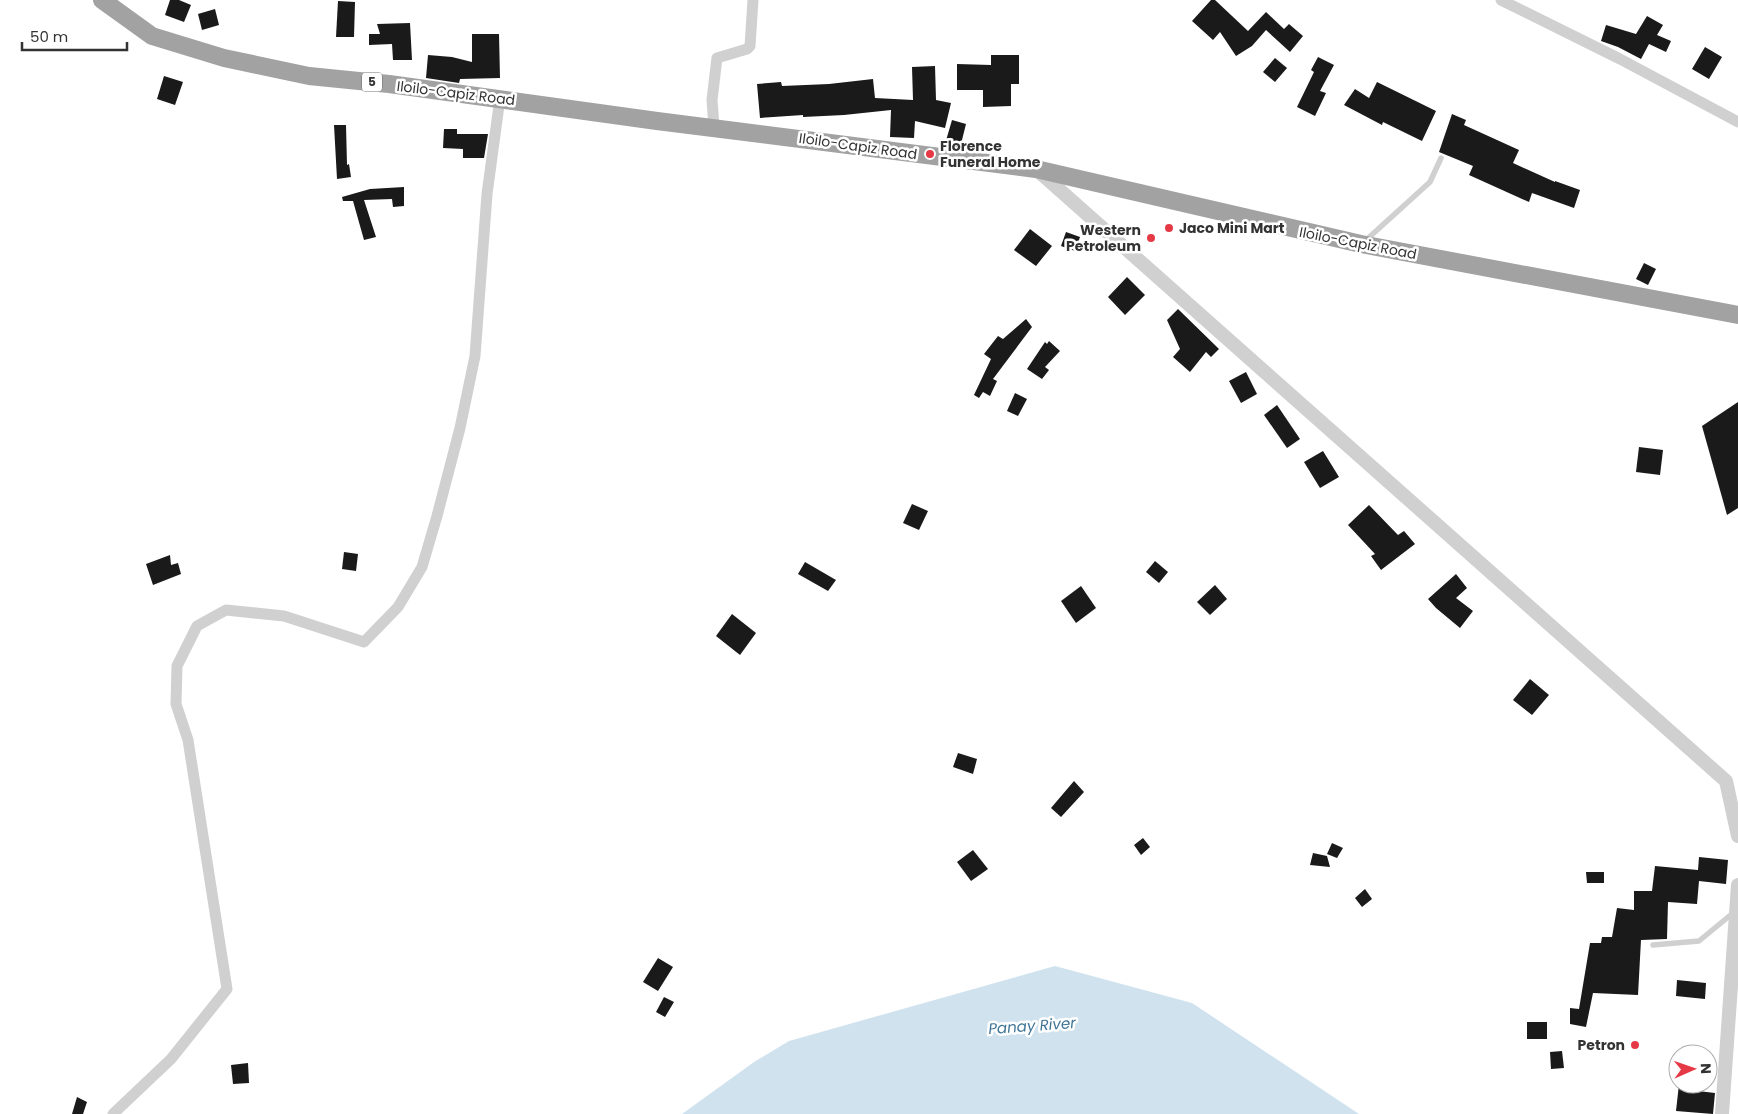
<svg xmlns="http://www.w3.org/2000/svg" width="1738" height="1114" viewBox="0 0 1738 1114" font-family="Poppins,sans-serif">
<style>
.water{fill:#cfe2ee}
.building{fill:#1a1a1a}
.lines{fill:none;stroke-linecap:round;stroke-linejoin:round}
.service{stroke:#d0d0d0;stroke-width:5.5}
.minor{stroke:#d0d0d0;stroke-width:11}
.tertiary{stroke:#d0d0d0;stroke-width:14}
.trunk{stroke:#a2a2a2;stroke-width:18}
.poi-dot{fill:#e63946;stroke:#fff;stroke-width:2}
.labels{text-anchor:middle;stroke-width:5;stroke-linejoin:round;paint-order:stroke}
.shield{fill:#fff;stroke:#707070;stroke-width:1}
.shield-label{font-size:12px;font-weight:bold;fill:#333}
.street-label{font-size:14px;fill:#333;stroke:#fff}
.poi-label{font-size:14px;font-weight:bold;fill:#333;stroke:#fff;text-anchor:start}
.water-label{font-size:15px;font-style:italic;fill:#3f7597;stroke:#fff}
</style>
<rect width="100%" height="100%" fill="#fff"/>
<polygon class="water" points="1055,966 1192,1003 1359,1114 682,1114 754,1062 789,1041"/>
<g class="building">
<polygon points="170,0 179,0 191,5 184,22 165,15"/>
<polygon points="1211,0 1215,0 1248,31 1266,12 1284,29 1289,24 1303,36 1290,52 1266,30 1252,46 1236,56 1220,32 1213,40 1192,21"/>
<polygon points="338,1 355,2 354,37 336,37"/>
<polygon points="215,9 219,25 202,30 198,14"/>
<polygon points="1647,16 1663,25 1657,35 1671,41 1666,52 1649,44 1641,59 1618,47 1601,41 1606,25 1636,34"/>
<polygon points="410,23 412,60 393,60 392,44 369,45 369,34 380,34 377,24"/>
<polygon points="472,34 499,34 500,78 460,79 459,83 426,78 428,55 452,57 472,62"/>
<polygon points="1705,47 1722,57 1709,79 1692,69"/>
<polygon points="991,55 1019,55 1019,84 1011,84 1011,106 983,107 983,90 957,90 957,64 991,65"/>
<polygon points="1318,57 1334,65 1320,91 1326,93 1315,116 1297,107 1314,72 1311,70"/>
<polygon points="1275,58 1287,68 1275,82 1263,72"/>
<polygon points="935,66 936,100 951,103 945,128 915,121 914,138 890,137 891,110 844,115 803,117 803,115 760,118 757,84 781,82 782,86 829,84 873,79 875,98 913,100 912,67"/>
<polygon points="164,76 183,82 175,105 157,99"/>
<polygon points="1377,82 1436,111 1422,141 1383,122 1382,125 1344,105 1355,89 1369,98"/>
<polygon points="1452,114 1466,120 1464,125 1519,150 1513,163 1555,182 1555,181 1580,190 1574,208 1532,193 1529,202 1469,175 1473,166 1439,152"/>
<polygon points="952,120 966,124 960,148 945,144"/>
<polygon points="334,125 346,125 347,165 349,164 351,177 337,179"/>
<polygon points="444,129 457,129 457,134 488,134 484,158 463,158 463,149 443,148"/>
<polygon points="404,187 404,206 393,207 392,199 364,200 376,237 364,240 353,201 343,201 342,197 370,189"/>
<polygon points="1030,229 1052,246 1036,266 1014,250"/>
<polygon points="1066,232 1080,237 1075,251 1061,246"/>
<polygon points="1644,263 1656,269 1648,285 1636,279"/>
<polygon points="1127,277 1145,295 1125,315 1108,297"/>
<polygon points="1178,309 1219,349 1211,357 1206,352 1190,372 1173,357 1180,349 1167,320"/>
<polygon points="1026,319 1032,327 993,379 997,381 990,396 983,392 979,398 974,395 991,359 984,354 998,336 1003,339"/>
<polygon points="1049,341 1060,351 1045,367 1049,370 1042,379 1027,369 1045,342 1047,344"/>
<polygon points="1246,372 1257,394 1241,403 1229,381"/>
<polygon points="1015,393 1027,399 1018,416 1007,411"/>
<polygon points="1738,402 1738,508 1727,515 1702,426"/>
<polygon points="1277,405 1300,439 1287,448 1264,415"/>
<polygon points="1639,447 1663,450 1660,475 1636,472"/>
<polygon points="1323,451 1339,477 1320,488 1304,462"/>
<polygon points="912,504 928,511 919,530 903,523"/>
<polygon points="1369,505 1398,535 1404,531 1415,544 1381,570 1371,556 1375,554 1348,525"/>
<polygon points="344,552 358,554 356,571 342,569"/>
<polygon points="170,555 171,565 178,563 181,574 153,585 146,564"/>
<polygon points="1155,561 1168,572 1159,583 1146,572"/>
<polygon points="805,562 836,580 828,591 798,574"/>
<polygon points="1456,574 1467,588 1456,598 1473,611 1460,628 1436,608 1428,599"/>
<polygon points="1215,585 1227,599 1210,615 1197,602"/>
<polygon points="1081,586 1096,608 1076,623 1061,601"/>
<polygon points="732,614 756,633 740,655 716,636"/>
<polygon points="1530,679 1549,695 1532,715 1513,700"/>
<polygon points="958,753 977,759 973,774 953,767"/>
<polygon points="1074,781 1084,792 1061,817 1051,808"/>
<polygon points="1143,838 1150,847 1141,855 1134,845"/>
<polygon points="1332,843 1343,848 1337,858 1327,854"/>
<polygon points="973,850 988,869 971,881 957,862"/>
<polygon points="1313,853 1327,856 1330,867 1310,865"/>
<polygon points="1699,857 1728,860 1726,884 1699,881 1697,904 1668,902 1667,939 1641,940 1638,995 1593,993 1586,1027 1570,1024 1570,1008 1579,1009 1590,943 1601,943 1602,937 1612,937 1617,908 1634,910 1634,891 1652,891 1655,866 1698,870"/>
<polygon points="1586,872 1604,872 1604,883 1587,883"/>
<polygon points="1365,889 1372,899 1362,907 1355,898"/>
<polygon points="658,958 673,967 658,991 643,982"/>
<polygon points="1677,980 1706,983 1705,999 1676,996"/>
<polygon points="664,997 674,1002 665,1017 656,1012"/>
<rect x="1527" y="1022" width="20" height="17"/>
<polygon points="1562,1051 1564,1068 1551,1069 1550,1052"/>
<polygon points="248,1063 249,1083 233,1084 231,1065"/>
<polygon points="1679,1084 1699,1084 1698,1091 1715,1093 1713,1114 1676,1111"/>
<polygon points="77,1097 87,1102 83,1114 72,1114"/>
</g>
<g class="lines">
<g class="service">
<polyline points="1365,241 1430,182 1441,158"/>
<polyline points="1653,945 1699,941 1733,913"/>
</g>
<g class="minor">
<polyline points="1501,0 1620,59 1738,122"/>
<polyline points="714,127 712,100 717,58 747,49 750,46 753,0"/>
<polyline points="113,1114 171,1059 227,989 188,740 176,704 177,666 197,626 226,610 284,616 364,642 398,607 422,567 437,516 460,428 475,356 487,194 500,98"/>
</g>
<g class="tertiary">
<polyline points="1036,169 1726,781 1738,836"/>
<polyline points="1722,1114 1738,885"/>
</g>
<polyline class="trunk" points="102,0 152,36 224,58 309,76 389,84 657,121 1036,169 1361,244 1738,315"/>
</g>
<g class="poi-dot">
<circle cx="930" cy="154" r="5"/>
<circle cx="1169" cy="228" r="5"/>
<circle cx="1151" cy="238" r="5"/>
<circle cx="1635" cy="1045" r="5"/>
</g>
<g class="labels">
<rect class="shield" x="362" y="72.5" width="20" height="19" rx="4"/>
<g class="shield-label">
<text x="372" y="86">5</text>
</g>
<g class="street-label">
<text transform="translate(456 93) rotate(7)" y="5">Iloilo-Capiz Road</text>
<text transform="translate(858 146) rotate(8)" y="5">Iloilo-Capiz Road</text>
<text transform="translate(1358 243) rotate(11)" y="5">Iloilo-Capiz Road</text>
</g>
<g class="poi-label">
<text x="940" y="151">Florence<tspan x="940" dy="16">Funeral Home</tspan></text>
<text x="1179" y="233">Jaco Mini Mart</text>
<text x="1141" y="235" text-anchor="end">Western<tspan x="1141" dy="16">Petroleum</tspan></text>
<text x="1625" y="1050" text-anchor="end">Petron</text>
</g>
<g class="water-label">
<text transform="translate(1032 1026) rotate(-4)" y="5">Panay River</text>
</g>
</g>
<g transform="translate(1693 1069) rotate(88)"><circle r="24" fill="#ffffff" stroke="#adadad"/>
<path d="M0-4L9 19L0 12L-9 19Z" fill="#e63946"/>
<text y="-8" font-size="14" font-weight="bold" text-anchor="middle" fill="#333333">N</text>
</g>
<path d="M22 42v8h105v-8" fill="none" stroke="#333333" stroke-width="2.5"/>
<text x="30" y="42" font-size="15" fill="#333333" stroke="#ffffff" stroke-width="4" paint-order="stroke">50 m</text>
</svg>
